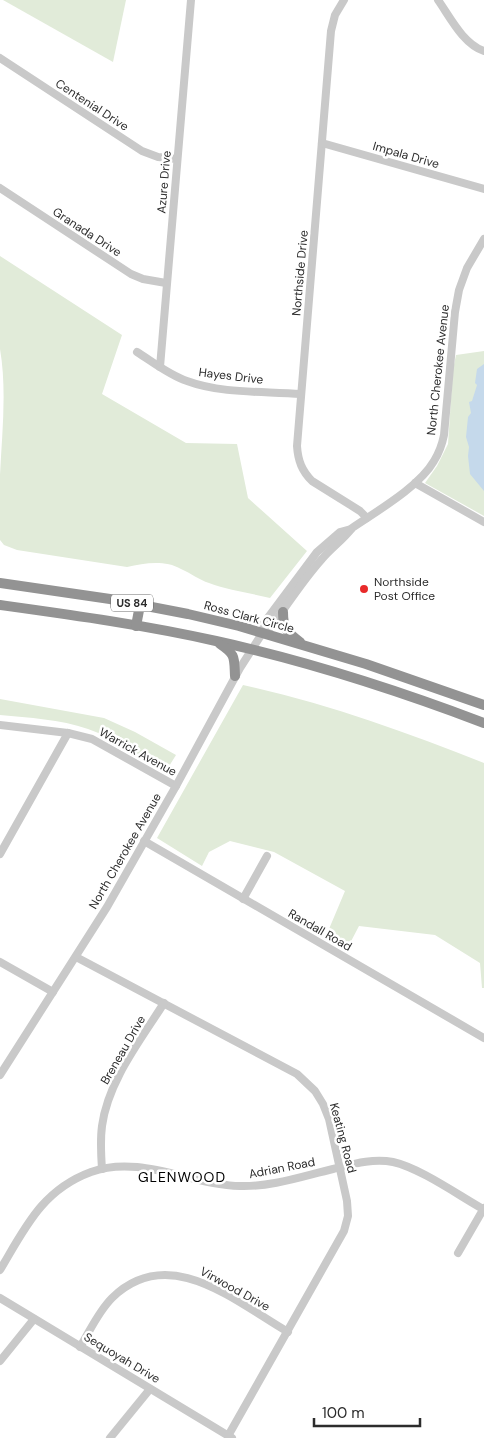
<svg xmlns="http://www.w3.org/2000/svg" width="484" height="1438" viewBox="0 0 484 1438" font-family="'DM Sans',sans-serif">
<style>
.green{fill:#e1ebd9}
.water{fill:#c5d9eb}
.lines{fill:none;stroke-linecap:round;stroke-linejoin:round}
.minor{stroke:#c9c9c9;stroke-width:8}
.highway{stroke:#939393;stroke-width:10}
.poi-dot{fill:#e82a2a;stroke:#fff;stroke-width:2}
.labels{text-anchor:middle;stroke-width:5;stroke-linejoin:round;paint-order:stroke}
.shield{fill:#fff;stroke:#6b6b6b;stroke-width:1}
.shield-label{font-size:11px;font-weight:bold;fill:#2c2c2c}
.street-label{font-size:12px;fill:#2c2c2c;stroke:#fff}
.poi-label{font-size:12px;fill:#2c2c2c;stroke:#fff;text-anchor:start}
.neighbourhood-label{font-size:14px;letter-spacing:1px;fill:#000;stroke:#fff}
</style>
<rect width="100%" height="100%" fill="#fff"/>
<g class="green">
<polygon points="3,0 126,0 113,62"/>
<path d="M0 256 122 335 102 394 186 443 237 444 248 498 307 551 270 598C250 593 228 590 209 583 199 580 191 573 181 569 165 560 145 563 127 567L17 550 4 545 0 540C0 518 0 496 0 475 2 433 7 390 0 349Z"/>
<polygon points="484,351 484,516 425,483 437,466 448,444 453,369 456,355"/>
<path d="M243 685C326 703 406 732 484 763V988H482L480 963 435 935 359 926 347 949 329 929 345 891 274 852 230 841 209 852 202 866 157 838Z"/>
<path d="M0 699 104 718 135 732 176 755 166 771C141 757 115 738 88 729 60 719 29 718 0 715Z"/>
</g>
<polygon class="water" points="484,364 484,491 470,474 468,456 469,447 466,437 468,417 471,413 469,402 472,401 477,385 475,383 477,369"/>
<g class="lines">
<g class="minor">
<path d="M344 0 335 15 331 31 297 446C298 461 302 471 312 481L360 511 367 518"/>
<path d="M438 0C450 17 463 44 484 51"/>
<polyline points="0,58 142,151 158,157 177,159"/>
<polyline points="322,143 484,189"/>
<polyline points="0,188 131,274 143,279 166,283"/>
<path d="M137 352C153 362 169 375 187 381 222 394 264 391 301 394"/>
<polyline points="160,367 191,0"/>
<polyline points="415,483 484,522"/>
<polyline points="263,632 264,623 317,552 340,532 351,529"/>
<polyline points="0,725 68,733 92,739 176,786"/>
<polyline points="144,841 484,1038"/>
<polyline points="0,854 68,733"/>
<polyline points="243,899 267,856"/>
<polyline points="76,957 297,1074 315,1091 323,1104 329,1119 347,1201 348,1216 344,1231 228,1436"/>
<polyline points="0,962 53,992"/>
<path d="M0 1075 107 907 176 786 240 668 263 632 271 627C288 604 303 580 322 559 331 548 343 540 352 528 377 511 419 487 434 461 439 453 442 445 444 435L455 312 459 290 467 268 484 239"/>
<path d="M102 1169C101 1155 100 1141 102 1126 108 1081 140 1041 164 1003"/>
<polyline points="458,1253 484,1208"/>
<path d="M0 1270C25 1228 42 1190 91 1172 140 1154 191 1185 240 1186 272 1187 303 1176 333 1169 353 1164 373 1158 393 1162 420 1168 458 1195 483 1209"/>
<polyline points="0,1298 232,1438"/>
<path d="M80 1347C90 1331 98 1312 112 1298 169 1242 236 1302 288 1332"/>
<polyline points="0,1361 34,1319"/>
<polyline points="110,1438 150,1389"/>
</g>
<g class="highway">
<polyline points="0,583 110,599 188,614 239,626 366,664 484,705"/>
<path d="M0 605C72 615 145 625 216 641 307 661 397 690 484 723"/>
<path d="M283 612C283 629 287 632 300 642"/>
<polyline points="136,626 140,605"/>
<path d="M220 644C236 655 234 657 235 676"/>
</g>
</g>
<circle class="poi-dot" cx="364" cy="589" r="5"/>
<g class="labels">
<rect class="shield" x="111" y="594.5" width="42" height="17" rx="4"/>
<g class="shield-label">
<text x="132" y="607">US 84</text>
</g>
<g class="street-label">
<text transform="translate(92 105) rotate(33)" y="4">Centenial Drive</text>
<text transform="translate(406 155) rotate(16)" y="4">Impala Drive</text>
<text transform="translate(164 182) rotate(-85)" y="4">Azure Drive</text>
<text transform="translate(87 232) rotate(33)" y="4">Granada Drive</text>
<text transform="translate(300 273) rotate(-85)" y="4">Northside Drive</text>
<text transform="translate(438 370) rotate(-84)" y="4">North Cherokee Avenue</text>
<text transform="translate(231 376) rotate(7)" y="4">Hayes Drive</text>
<text transform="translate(249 617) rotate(15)" y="4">Ross Clark Circle</text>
<text transform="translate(138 752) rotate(29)" y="4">Warrick Avenue</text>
<text transform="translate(125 851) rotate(-60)" y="4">North Cherokee Avenue</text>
<text transform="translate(320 930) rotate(30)" y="4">Randall Road</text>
<text transform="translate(123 1050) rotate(-60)" y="4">Breneau Drive</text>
<text transform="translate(343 1138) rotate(75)" y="4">Keating Road</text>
<text transform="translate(282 1168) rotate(-11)" y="4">Adrian Road</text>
<text transform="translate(235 1289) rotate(29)" y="4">Virwood Drive</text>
<text transform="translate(122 1358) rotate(31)" y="4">Sequoyah Drive</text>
</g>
<g class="poi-label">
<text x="374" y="586">Northside<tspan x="374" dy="14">Post Office</tspan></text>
</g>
<g class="neighbourhood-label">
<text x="182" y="1182">GLENWOOD</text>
</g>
</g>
<path d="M314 1418v8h106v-8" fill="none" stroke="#2c2c2c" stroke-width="2.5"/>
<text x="322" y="1418" font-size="15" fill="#2c2c2c" stroke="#ffffff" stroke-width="4" paint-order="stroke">100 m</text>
</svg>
